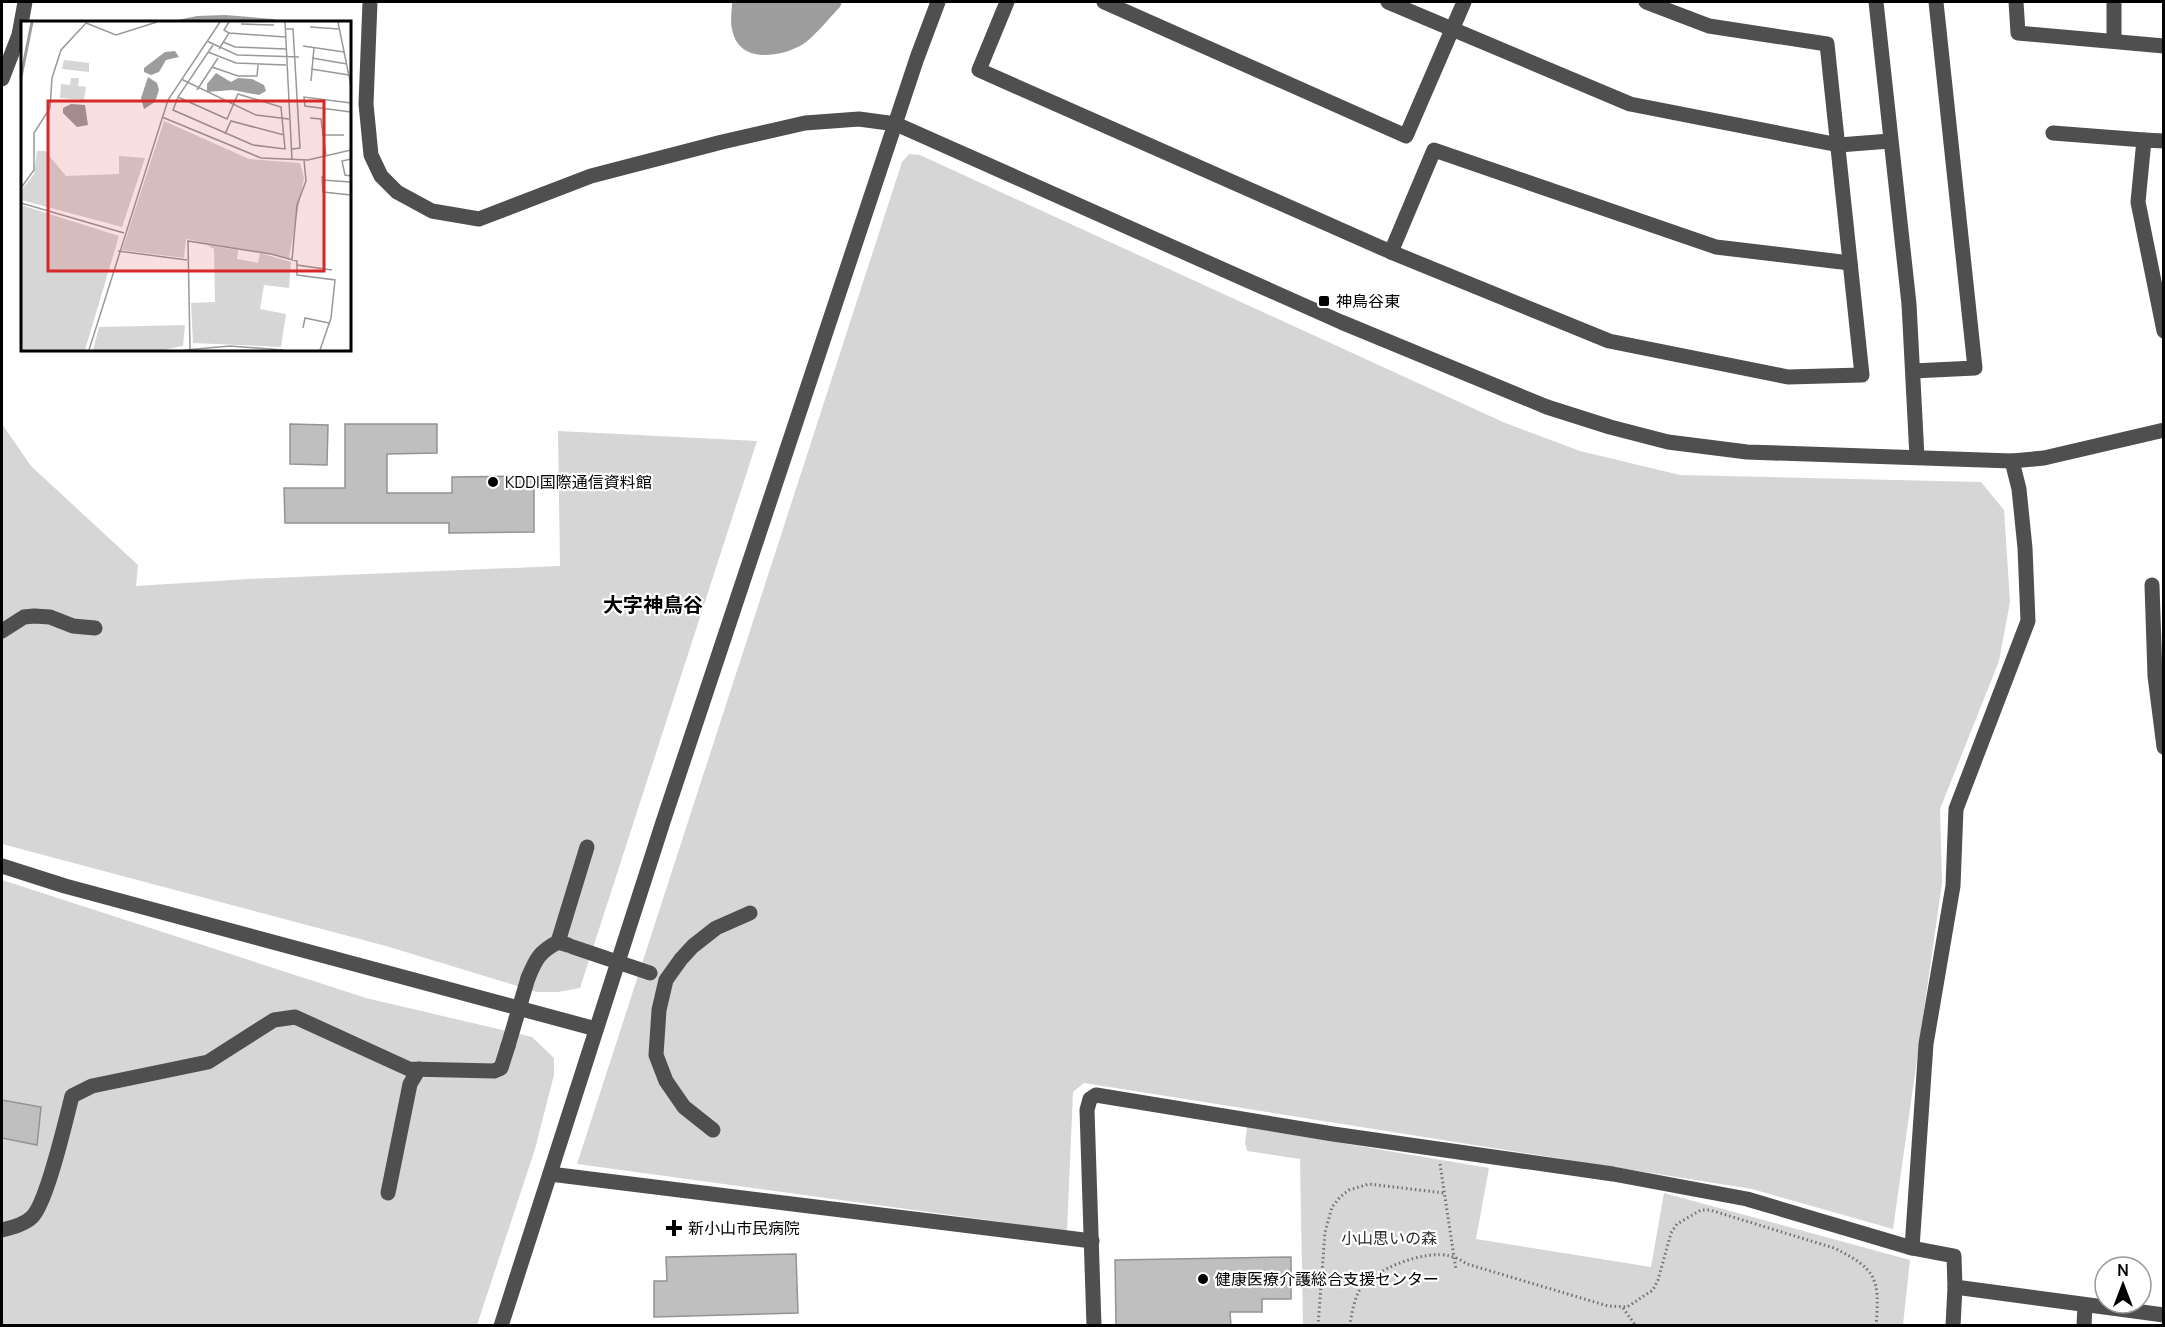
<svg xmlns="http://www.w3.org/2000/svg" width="2165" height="1327" viewBox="0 0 2165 1327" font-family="Manrope,'Noto Sans JP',sans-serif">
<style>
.green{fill:#d6d6d6}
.water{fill:#9d9d9d}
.building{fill:#bfbfbf;stroke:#939393;stroke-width:1.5}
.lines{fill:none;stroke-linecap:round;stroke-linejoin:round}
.path{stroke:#717171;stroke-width:3;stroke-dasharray:1.5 3;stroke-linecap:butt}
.minor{stroke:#4f4f4f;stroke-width:15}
.minor-bridge{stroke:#4f4f4f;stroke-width:15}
.poi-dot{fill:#000;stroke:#fff;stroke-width:2}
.labels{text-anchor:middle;stroke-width:4.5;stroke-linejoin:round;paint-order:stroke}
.poi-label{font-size:16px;fill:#000;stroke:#fff;text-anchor:start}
.park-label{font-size:16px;fill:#2d2d2d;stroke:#fff}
.quarter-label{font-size:20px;font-weight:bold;fill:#000;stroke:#fff}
.inset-river{fill:none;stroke:#9d9d9d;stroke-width:3}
.inset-road{fill:none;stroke:#999;stroke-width:1.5}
.view{fill:#d62828;fill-opacity:0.15;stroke:#d62828;stroke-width:3}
.inset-edge{fill:none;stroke:#000;stroke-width:3}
</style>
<rect width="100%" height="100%" fill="#fff"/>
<g class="green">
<polygon points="909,154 920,155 1503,422 1580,451 1680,475 1981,482 2004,510 2010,602 1999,661 1940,809 1942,883 1893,1229 1752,1189 1084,1083 1073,1092 1067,1231 577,1164 902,162"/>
<polygon points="2,424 31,466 138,565 136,586 249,579 560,566 558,431 757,441 580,988 558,992 537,992 386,946 2,844"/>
<polygon points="2,880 366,998 532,1037 554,1058 554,1075 535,1149 477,1325 2,1326"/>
<polygon points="1247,1127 1489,1168 1476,1239 1651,1267 1664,1193 1910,1260 1903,1325 1303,1325 1300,1159 1247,1151 1245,1143"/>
</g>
<g class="water">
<path d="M732 2H842L840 7C830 17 811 41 800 46 777 58 738 63 732 29 730 21 732 10 732 2Z"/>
<polygon points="225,15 273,19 280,22 168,22 197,16"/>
</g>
<g class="building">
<polygon points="290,424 328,425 327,465 290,464"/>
<polygon points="345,424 437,424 437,453 387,454 387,493 452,493 452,477 534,476 534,532 449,533 449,523 285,523 284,488 345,488"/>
<polygon points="2,1100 41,1107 37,1145 2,1138"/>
<polygon points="796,1254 798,1313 654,1317 654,1281 667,1281 666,1257"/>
<polygon points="1291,1257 1291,1299 1262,1299 1262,1312 1230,1312 1231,1326 1116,1326 1115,1260"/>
</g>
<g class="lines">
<g class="path">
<polyline points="1440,1164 1456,1270"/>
<polyline points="1623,1308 1636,1326"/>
<polyline points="1318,1326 1325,1232 1332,1207 1340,1197 1349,1190 1369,1184 1444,1193"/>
<path d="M1350 1326C1351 1315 1354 1302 1358 1293 1369 1270 1426 1249 1450 1256 1456 1257 1462 1261 1467 1264L1608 1306 1627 1307 1653 1290 1658 1280 1671 1233 1677 1224 1701 1210H1710L1834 1248C1877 1269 1880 1279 1876 1326"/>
</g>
<g class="minor">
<polyline points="370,2 366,104 371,155 381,176 397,192 432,211 479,219 591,176 722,142 805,123 859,119 896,124 1341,322 1547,407 1610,427 1668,442 1747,452 2012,461 2044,458 2164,430"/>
<polyline points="1007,2 979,70 1391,252 1609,341 1788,377 1862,375 1827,44 1709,26 1646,2"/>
<polyline points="1104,2 1406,136 1464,2"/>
<polyline points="1388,2 1630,104 1839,145 1890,141"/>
<polyline points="1876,2 1909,304 1917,457"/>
<polyline points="2016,2 2018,33 2164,46"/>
<polyline points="2114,40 2114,2"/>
<polyline points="2,79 19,35 25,2"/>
<polyline points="2053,133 2144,140 2138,202 2164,331"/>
<polyline points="2144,140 2164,141"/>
<polyline points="1391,252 1434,150 1716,247 1850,263"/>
<polyline points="1913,371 1975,368 1936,2"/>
<polyline points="2152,585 2155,676 2164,747"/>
<polyline points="2,631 24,617 34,616 50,617 73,626 95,628"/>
<polyline points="2,866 65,886 596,1029"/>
<polyline points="558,942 587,847"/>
<path d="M528 978C536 959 539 952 558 942L568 945"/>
<polyline points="713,1130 684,1107 666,1081 656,1055 659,1010 666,980 681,959 693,946 716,928 750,913"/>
<polyline points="550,1174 1092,1241"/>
<polyline points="388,1193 410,1084 419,1069"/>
<path d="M2 1230C11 1228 25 1224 32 1217 47 1203 66 1119 72 1096L92 1086 208 1062 274 1020 295 1017 409 1069 494 1071 501 1068 508 1046"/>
<polyline points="1912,1248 1926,1044 1953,886 1956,809 2028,621 2025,548 2019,489 2012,461"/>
<polyline points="501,1326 663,822 917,58 938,2"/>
<polyline points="1094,1326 1087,1110 1090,1099 1096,1095 1333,1134 1613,1174 1747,1199 1912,1248 1954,1256 1955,1287 2164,1315"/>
<polyline points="1953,1326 1955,1287"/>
<polyline points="2084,1326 2085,1305"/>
</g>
<g class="minor-bridge">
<polyline points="573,947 650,973"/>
<polyline points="508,1046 528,978"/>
</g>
</g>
<g class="poi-dot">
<rect x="1318" y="295" width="12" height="12" rx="3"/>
<circle cx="493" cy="482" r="6"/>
<path d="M671 1219h6v6h6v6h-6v6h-6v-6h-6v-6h6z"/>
<circle cx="1203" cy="1279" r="6"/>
</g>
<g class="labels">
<g class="poi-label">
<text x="1336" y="307">神鳥谷東</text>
<text x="505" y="488">KDDI国際通信資料館</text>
<text x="688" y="1234">新小山市民病院</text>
<text x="1215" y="1285">健康医療介護総合支援センター</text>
</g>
<g class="park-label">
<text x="1389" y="1244">小山思いの森</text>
</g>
<g class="quarter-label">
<text x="653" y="612">大字神鳥谷</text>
</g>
</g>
<g transform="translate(21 21)">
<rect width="330" height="330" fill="#fff"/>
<path d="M43 39 68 42V51L41 48ZM50 57H58L57 65 65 66 63 79 39 77 40 63 49 64ZM143 100 228 138 279 142 283 157 268 237 165 218 163 237 101 229ZM16 130H24L45 155 98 153V135L124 137 101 206 0 179V170L13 153ZM0 184 98 215 64 329H0ZM186 224 217 229 216 238 237 242 239 232 270 241 268 267 243 264 239 288 265 293 260 326 172 322 170 282 194 281 193 228ZM164 304 162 325 142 329H72L78 306Z" fill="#d6d6d6"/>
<path d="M154 30 158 36 145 39 138 51 130 54 123 51V47L144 31ZM195 52 210 61 217 57 231 58 243 64 245 70 238 74 211 69 186 71V63ZM127 56 136 62 138 69 134 81 123 88 120 77ZM50 83 64 84 67 104 56 106 42 92V87Z" fill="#9d9d9d"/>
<path class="inset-river" d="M0 56 11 1"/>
<path class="inset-road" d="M264 1 271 139M317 1 330 65M65 2 95 14 136 1M220 3 253 4M289 6 318 8M265 8H272L279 127 271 128M208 12 264 16M186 20 216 34 278 36M202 21 214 26 265 28M282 25 323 31M198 28 208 12 203 9 208 1M187 31 215 42 265 44M291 37 326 43M191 46 217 55H236L237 44M290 48 328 54M160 58 235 94 268 98M290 60 293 27M176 69 197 37M157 76 206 98 217 73 260 86 264 128 232 124 152 89 157 76 192 24M330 82 283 76 284 85 330 91M141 96 240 137 287 139 330 129M289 97 300 98 305 135M204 113 210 100 263 114M301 114H323M330 138 321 140 324 154 330 155M301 155 302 171 330 174M301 159 330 161M0 167 13 149V112L29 87 31 57 40 29 66 1M0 182 103 212M97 230 166 239M271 239 276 184 285 160 283 139M276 244V254L314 259 310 297 299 329M282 307 284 297 308 302M68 329 147 79 199 1M164 329 209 325 262 329M169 329 167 220 250 233 276 240V244L311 249"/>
<path class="view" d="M27 80H303V250H27Z"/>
<rect width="330" height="330" class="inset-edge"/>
</g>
<rect width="2165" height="1327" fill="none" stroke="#000000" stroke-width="6"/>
<g transform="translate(2123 1285)"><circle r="28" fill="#ffffff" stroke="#999999" stroke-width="1.5"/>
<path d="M0-4.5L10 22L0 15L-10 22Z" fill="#000000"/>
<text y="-9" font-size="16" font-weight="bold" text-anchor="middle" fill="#000000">N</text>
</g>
</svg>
